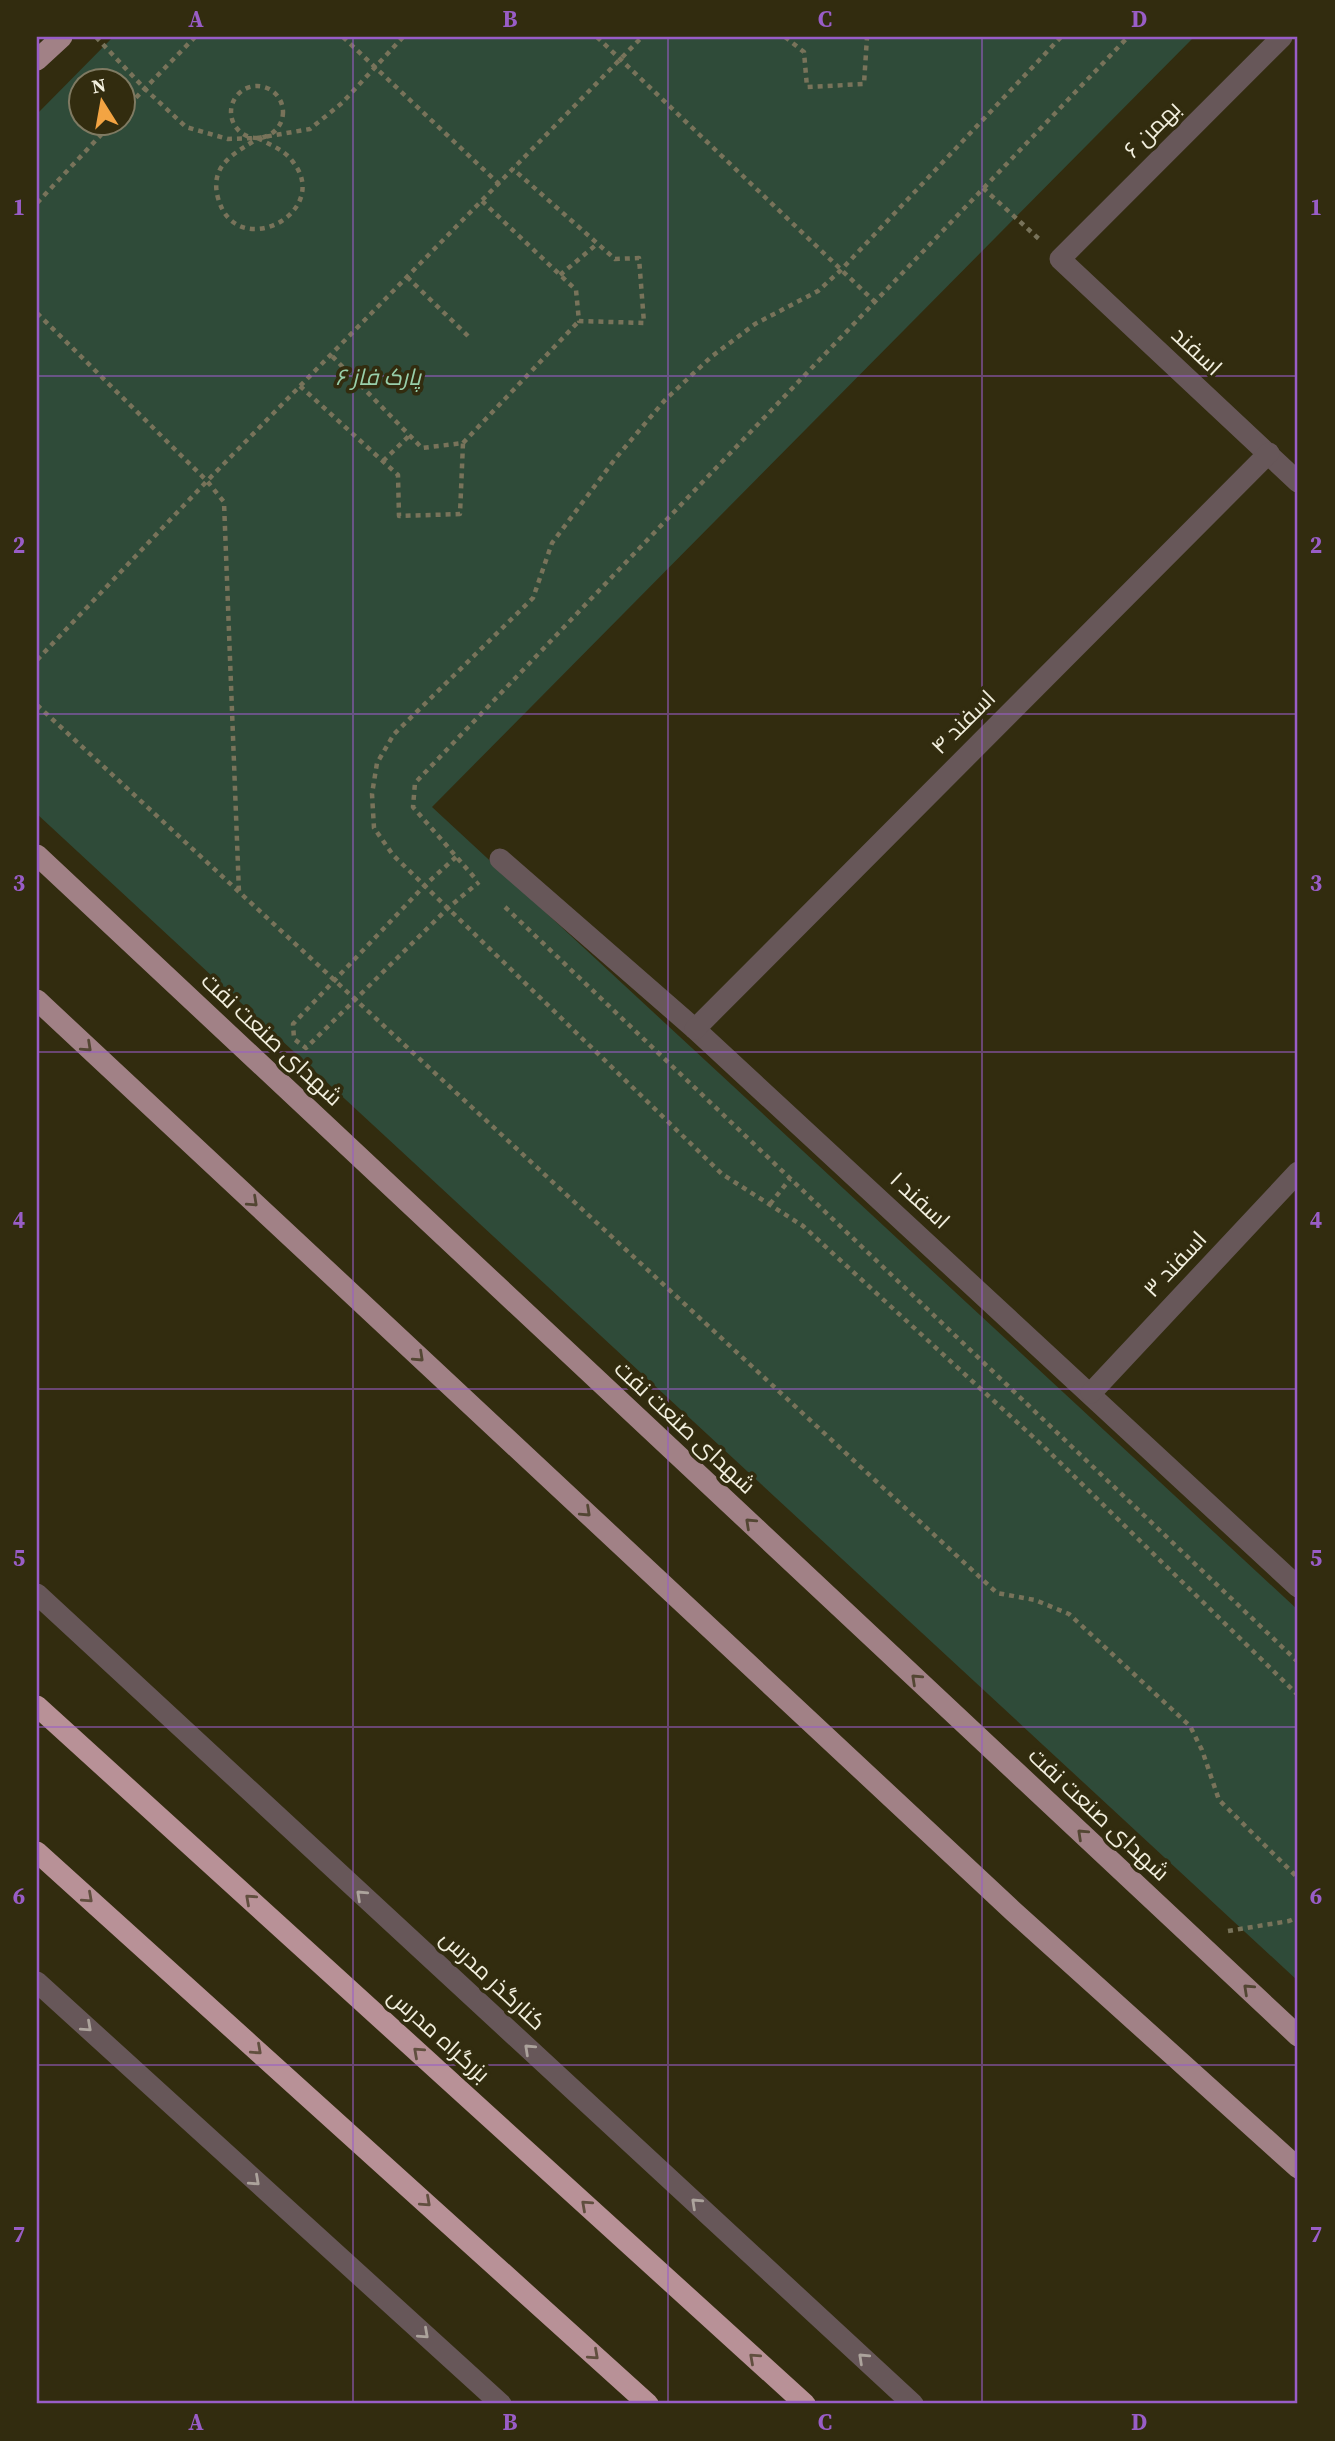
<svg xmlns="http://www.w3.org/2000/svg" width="1335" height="2441" viewBox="0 0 1335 2441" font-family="'Source Serif 4',Cairo,serif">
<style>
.green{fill:#2f4b39;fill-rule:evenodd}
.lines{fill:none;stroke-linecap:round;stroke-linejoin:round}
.path{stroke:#78735a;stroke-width:4.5;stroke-dasharray:5 5;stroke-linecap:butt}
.minor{stroke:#675759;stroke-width:21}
.major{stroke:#a18186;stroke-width:21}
.highway{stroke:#b89197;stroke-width:21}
.oneway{stroke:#534633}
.oneway2{stroke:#aca39c}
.oneway3{stroke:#614f3f}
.grid{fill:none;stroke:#995dc7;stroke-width:2;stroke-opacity:0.55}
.labels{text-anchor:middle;stroke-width:7;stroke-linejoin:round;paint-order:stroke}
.street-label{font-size:23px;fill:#f2efde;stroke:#322c0f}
.park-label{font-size:23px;font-style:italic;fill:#98cfaa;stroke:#322c0f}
.neatline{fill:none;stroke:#995dc7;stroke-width:2.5}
.grid-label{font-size:23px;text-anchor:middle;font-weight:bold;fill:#995dc7}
</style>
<rect width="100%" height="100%" fill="#322c0f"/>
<path class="green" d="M113 37H1194L432 807 1298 1610V1981L37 814V114ZM80 80H122V122H80Z"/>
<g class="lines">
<g class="path">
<polyline points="96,37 145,89 186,127 228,139 258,138 310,129 342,103 403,37"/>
<polyline points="343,37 499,184"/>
<polyline points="597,37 875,302"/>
<polyline points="785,37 804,52 807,87 864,84 867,37"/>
<polyline points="1061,37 841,270 818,291 755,324 711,357 665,400 615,459 552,543 533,598 394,734 377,763 372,794 374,828 393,855 722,1174 803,1226 1043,1446 1298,1695"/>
<circle cx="257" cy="112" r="26"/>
<polyline points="122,112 195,37"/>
<path d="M258 138C270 145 285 150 293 162 333 212 236 264 218 198 209 164 235 154 258 138Z"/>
<polyline points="983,188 1039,239"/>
<polyline points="482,201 576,290 579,321 644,323 639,258 615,259 513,169"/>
<polyline points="37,203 113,122"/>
<polyline points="560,275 597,244"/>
<polyline points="407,277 468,336"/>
<polyline points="37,313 207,481 224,502 239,893"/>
<polyline points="300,386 398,475 399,516 460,514 463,443 422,448 331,355"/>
<polyline points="463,443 579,321"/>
<polyline points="383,461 410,435"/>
<polyline points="37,660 207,481 642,37"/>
<polyline points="37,705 997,1593 1035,1600 1069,1614 1190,1726 1202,1750 1219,1800 1298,1878"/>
<polyline points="456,857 425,885 293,1024 294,1039 306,1048 448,908 479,882"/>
<polyline points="474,877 413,807 415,783 1128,37"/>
<polyline points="505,907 1298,1662"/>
<polyline points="770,1204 790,1179"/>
<polyline points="1228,1931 1289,1921 1298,1917"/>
</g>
<g class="minor">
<polyline points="1282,37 1060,259 1298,482"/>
<polyline points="500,859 695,1029 1298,1587"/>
<polyline points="695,1029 1269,453"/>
<polyline points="1091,1393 1298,1172"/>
<polyline points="37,1594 913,2404"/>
<polyline points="37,1982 501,2404"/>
</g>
<g class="major">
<polyline points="37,60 62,37"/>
<polyline points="37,855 1298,2036"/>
<polyline points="37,1000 1014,1912 1298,2168"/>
</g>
<g class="highway">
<polyline points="37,1706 805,2404"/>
<polyline points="37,1852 648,2404"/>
</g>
</g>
<defs><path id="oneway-chevron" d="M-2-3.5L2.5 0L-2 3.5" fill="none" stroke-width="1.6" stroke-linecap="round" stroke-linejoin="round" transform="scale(1.75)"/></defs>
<g class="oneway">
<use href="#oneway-chevron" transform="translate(87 1047) rotate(43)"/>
<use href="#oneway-chevron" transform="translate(253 1202) rotate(43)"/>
<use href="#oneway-chevron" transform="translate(419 1357) rotate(43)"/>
<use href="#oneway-chevron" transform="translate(586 1512) rotate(43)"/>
<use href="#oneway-chevron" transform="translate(750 1523) rotate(-137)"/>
<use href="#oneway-chevron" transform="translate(916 1679) rotate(-137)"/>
<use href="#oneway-chevron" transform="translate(1082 1834) rotate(-137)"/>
<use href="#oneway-chevron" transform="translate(1248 1989) rotate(-137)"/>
</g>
<g class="oneway2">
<use href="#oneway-chevron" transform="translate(361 1895) rotate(-137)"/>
<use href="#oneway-chevron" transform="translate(87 2027) rotate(42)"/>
<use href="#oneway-chevron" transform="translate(529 2049) rotate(-137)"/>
<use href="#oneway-chevron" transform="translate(255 2181) rotate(42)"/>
<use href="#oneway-chevron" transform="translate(696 2203) rotate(-137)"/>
<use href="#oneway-chevron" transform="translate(424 2334) rotate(42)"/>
<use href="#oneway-chevron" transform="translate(863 2358) rotate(-137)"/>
</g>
<g class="oneway3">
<use href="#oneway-chevron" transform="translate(88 1898) rotate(42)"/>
<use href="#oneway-chevron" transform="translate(250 1899) rotate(-138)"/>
<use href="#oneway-chevron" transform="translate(257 2050) rotate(42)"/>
<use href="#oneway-chevron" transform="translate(418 2052) rotate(-138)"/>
<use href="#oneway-chevron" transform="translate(426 2202) rotate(42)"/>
<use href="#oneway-chevron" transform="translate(586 2205) rotate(-138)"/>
<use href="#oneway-chevron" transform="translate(594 2355) rotate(42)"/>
<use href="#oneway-chevron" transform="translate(754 2358) rotate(-138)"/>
</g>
<path class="grid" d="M353 37V2404M668 37V2404M982 37V2404M37 376H1298M37 714H1298M37 1052H1298M37 1389H1298M37 1727H1298M37 2065H1298"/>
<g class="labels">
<g class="street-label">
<text transform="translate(1152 129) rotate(-45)" y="8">بهمن ۶</text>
<text transform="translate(1197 351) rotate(43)" y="8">اسفند</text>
<text transform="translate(963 722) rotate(-45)" y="8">اسفند ۴</text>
<text transform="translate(272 1039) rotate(43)" y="8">شهدای صنعت نفت</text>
<text transform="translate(920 1200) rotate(43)" y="8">اسفند ۱</text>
<text transform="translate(1175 1264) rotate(-47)" y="8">اسفند ۳</text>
<text transform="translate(685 1427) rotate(43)" y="8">شهدای صنعت نفت</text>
<text transform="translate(1099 1814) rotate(43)" y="8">شهدای صنعت نفت</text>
<text transform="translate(493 1980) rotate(43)" y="8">کنارگذر مدرس</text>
<text transform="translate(439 2035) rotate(42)" y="8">بزرگراه مدرس</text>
</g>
<g class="park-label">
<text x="378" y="385">پارک فاز ۶</text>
</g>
</g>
<rect width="1335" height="2441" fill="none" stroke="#322c0f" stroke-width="77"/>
<g transform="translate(102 102) rotate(349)"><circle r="33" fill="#322c0f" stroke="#7f7a62" stroke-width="2"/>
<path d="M0-5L12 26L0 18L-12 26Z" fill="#f3a443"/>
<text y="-10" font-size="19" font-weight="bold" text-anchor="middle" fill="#f2efde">N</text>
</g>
<rect x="38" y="38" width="1258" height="2364" class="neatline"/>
<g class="grid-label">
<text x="196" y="27">A</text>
<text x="510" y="27">B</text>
<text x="825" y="27">C</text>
<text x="1139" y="27">D</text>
<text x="19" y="215">1</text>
<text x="1316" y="215">1</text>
<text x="19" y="553">2</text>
<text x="1316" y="553">2</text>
<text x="19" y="891">3</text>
<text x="1316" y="891">3</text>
<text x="19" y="1228">4</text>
<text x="1316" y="1228">4</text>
<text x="19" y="1566">5</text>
<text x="1316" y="1566">5</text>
<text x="19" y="1904">6</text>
<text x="1316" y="1904">6</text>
<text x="19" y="2242">7</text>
<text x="1316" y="2242">7</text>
<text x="196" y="2430">A</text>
<text x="510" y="2430">B</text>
<text x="825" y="2430">C</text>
<text x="1139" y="2430">D</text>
</g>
</svg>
